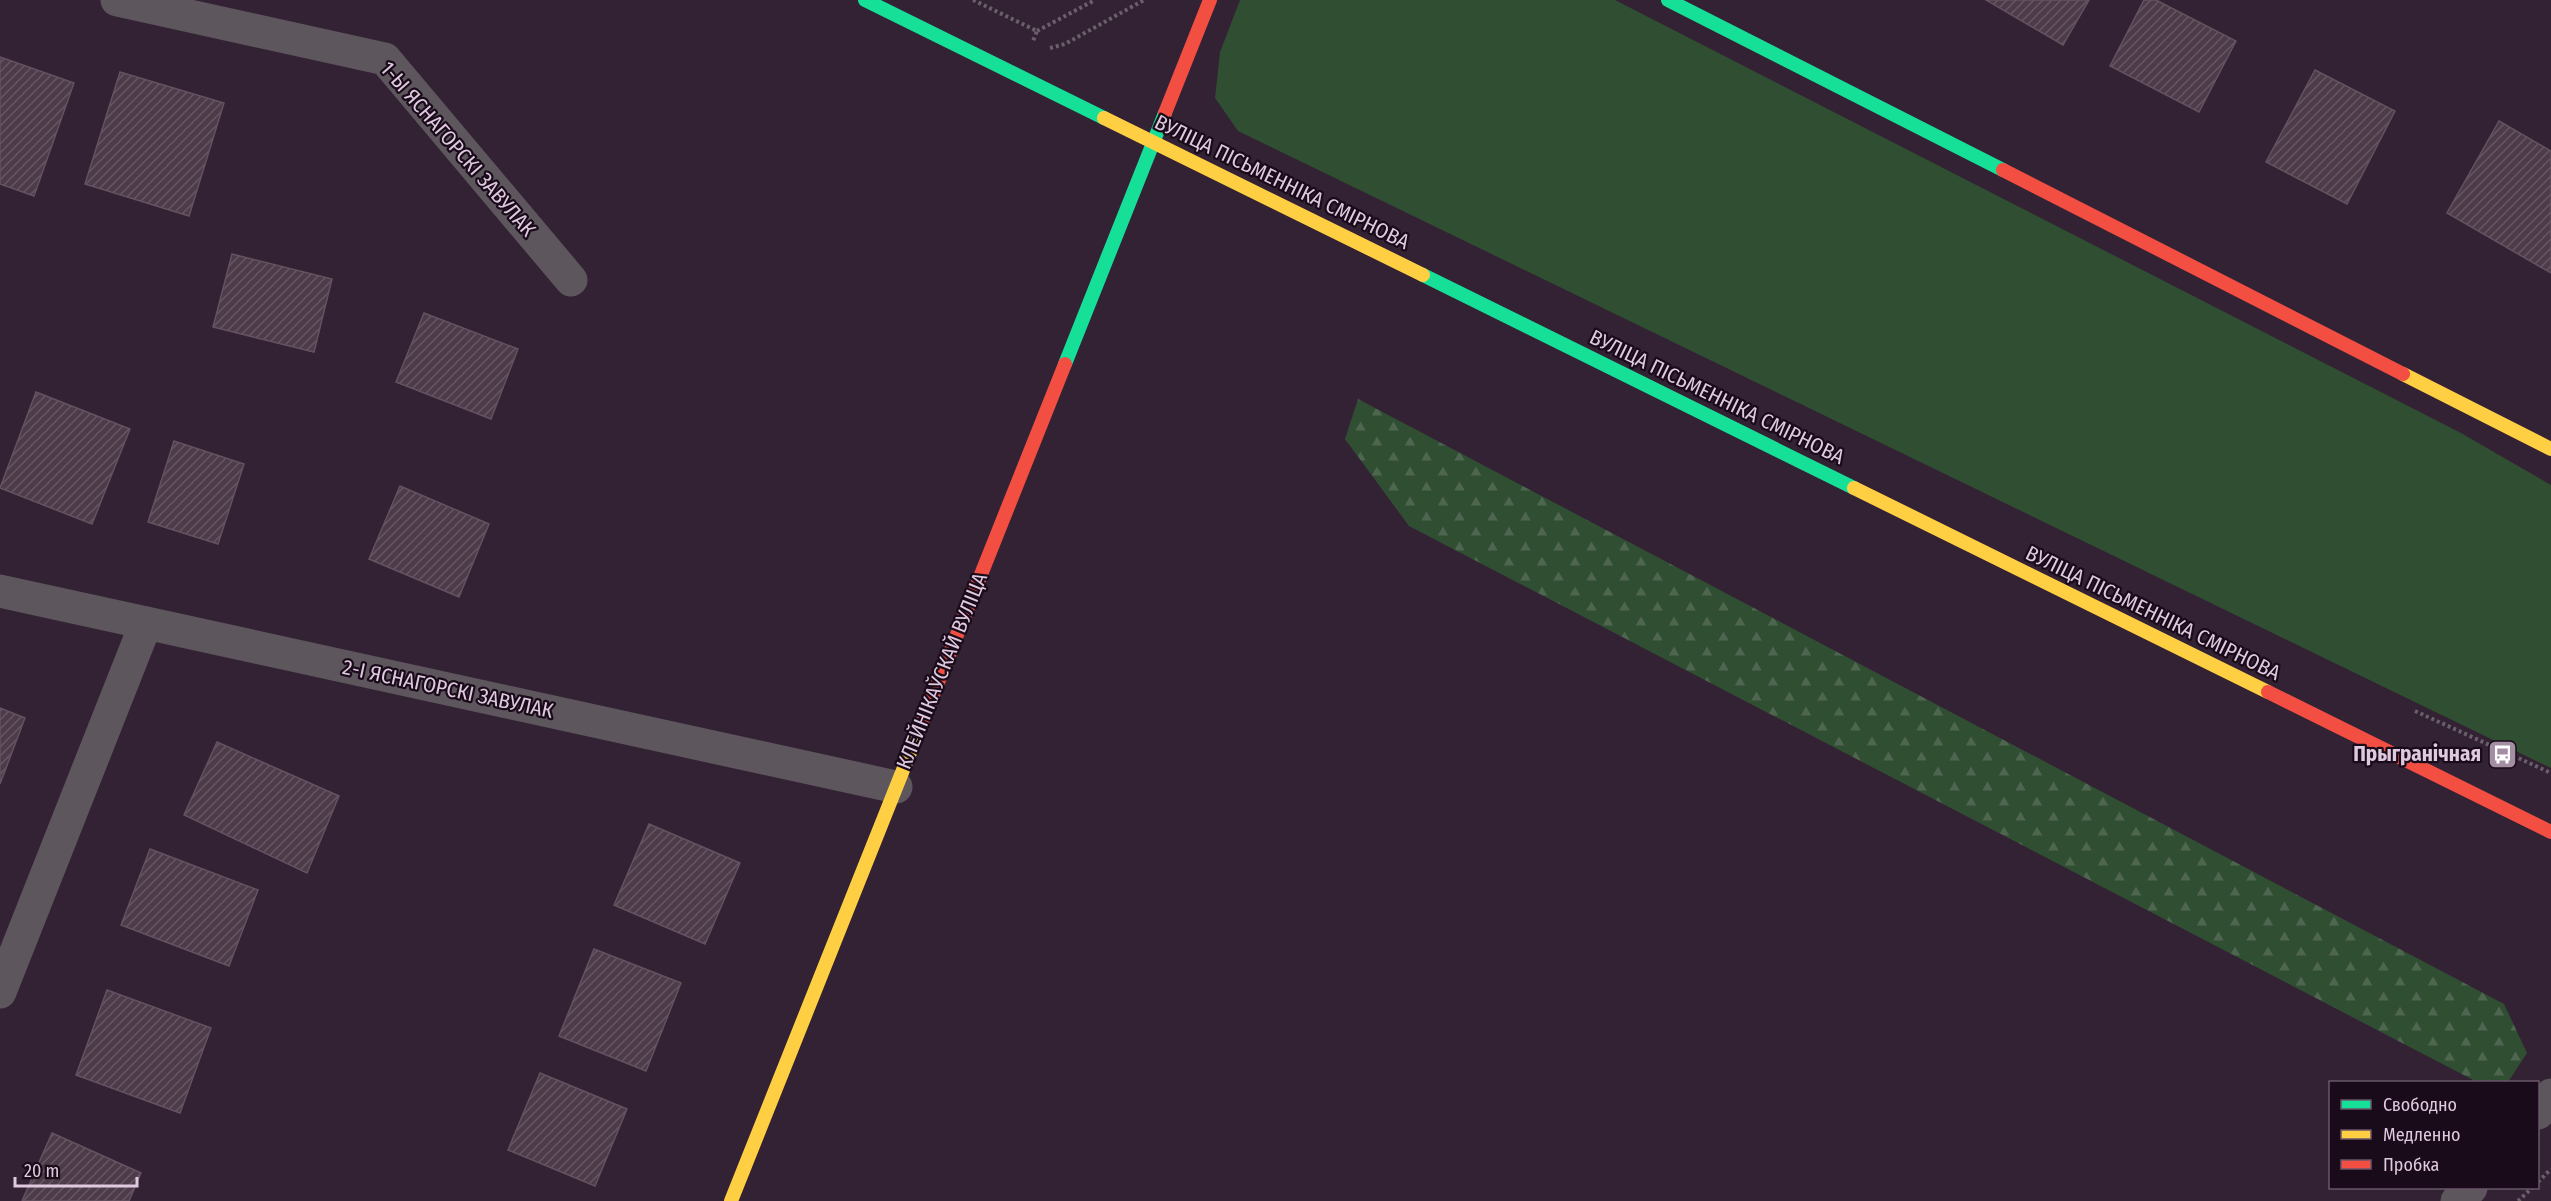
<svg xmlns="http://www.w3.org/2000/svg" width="2551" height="1201" viewBox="0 0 2551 1201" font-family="'Fira Sans Condensed',sans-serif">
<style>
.green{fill:#304e32}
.forest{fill:url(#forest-firs)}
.building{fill:url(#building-hatch);stroke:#645260;stroke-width:1.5}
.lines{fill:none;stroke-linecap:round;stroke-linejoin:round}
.path{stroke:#69606a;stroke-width:4;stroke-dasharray:3 3;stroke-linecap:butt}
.street{stroke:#5d565d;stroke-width:33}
.fast{stroke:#16e098;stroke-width:14}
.slow{stroke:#ffcf43;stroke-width:14}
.jam{stroke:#f24e42;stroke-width:14}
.labels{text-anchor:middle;stroke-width:4.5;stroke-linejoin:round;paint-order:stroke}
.street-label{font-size:21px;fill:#dfc9df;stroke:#1a0b1a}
.poi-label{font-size:21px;font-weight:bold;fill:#dfc9df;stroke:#1a0b1a;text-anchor:end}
</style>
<defs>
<pattern id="forest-firs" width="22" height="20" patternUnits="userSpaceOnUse" patternTransform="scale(1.5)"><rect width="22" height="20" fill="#304e32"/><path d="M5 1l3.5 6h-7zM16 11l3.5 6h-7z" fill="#4e664f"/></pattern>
<pattern id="building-hatch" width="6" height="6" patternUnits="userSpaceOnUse" patternTransform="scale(1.5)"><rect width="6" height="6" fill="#4d3b49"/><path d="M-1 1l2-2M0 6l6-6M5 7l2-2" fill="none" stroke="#665663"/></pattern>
</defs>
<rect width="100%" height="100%" fill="#332134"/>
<polygon class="green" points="1240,0 1615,0 2461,433 2551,485 2551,768 1238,131 1215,98 1220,52"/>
<polygon class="forest" points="1358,399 2504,1004 2527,1053 2508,1082 2477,1082 1409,526 1345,439"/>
<g class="building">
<polygon points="1986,0 2089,0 2063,45"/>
<polygon points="2144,0 2156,0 2236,41 2199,112 2110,66"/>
<polygon points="0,57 74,83 34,196 0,184"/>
<polygon points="2315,70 2395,111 2347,204 2266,162"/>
<polygon points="120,72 224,103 189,216 85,184"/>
<polygon points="2499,121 2551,151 2551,273 2447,213"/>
<polygon points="232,254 332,279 314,352 213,327"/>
<polygon points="424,313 518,349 491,419 396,382"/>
<polygon points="36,392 130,429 92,524 0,488"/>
<polygon points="174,441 244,464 218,544 148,522"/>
<polygon points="400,486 489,524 459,597 369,559"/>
<polygon points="0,708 25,718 0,784"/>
<polygon points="217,742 339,796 307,873 184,815"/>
<polygon points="649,824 740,863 705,944 614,905"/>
<polygon points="150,849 258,890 229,966 121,925"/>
<polygon points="594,949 681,983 646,1071 559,1036"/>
<polygon points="107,990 211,1028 180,1113 76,1075"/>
<polygon points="540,1073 627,1109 595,1186 508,1150"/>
<polygon points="52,1133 141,1173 129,1201 22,1201"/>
</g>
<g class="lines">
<g class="path">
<polyline points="973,0 1037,31 1033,41"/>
<polyline points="1037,31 1095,0"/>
<polyline points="1050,48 1065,44 1144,0"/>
<polyline points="2415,711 2551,773"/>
<polyline points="2538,1182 2551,1169"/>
<polyline points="2518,1201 2532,1188"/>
</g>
<g class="street">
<polyline points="117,0 385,59 571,280"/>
<polyline points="0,591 896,787"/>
<polyline points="0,992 146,623"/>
<polyline points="2538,1113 2551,1095"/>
<polyline points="2457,1201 2471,1188"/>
</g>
<g class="fast">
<polyline points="865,0 1104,118"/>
<polyline points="1668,0 2003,170"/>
<polyline points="1423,275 1854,488"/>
<polyline points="1065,364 1165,113"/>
</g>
<g class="slow">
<polyline points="1104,118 1423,275"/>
<polyline points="2403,374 2551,449"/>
<polyline points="1854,488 2268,692"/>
<polyline points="731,1201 919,730"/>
</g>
<g class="jam">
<polyline points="1165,113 1210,0"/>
<polyline points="2003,170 2403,374"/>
<polyline points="2268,692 2551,832"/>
<polyline points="919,730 1065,364"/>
</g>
</g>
<defs>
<symbol id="bus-square" viewBox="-11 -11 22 22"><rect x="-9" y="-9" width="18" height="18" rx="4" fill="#a38ea3" stroke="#1a0b1a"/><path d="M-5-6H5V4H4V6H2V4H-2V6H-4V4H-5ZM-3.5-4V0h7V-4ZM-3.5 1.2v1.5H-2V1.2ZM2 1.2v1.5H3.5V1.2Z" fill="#fff"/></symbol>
</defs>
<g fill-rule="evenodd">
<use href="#bus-square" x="2486" y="738" width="33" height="33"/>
</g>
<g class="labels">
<g class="street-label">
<text transform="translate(458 149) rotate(49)" y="7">1-Ы ЯСНАГОРСКІ ЗАВУЛАК</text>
<text transform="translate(1282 182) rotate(26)" y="7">ВУЛІЦА ПІСЬМЕННІКА СМІРНОВА</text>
<text transform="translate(1717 397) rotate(26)" y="7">ВУЛІЦА ПІСЬМЕННІКА СМІРНОВА</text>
<text transform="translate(2153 613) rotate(26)" y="7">ВУЛІЦА ПІСЬМЕННІКА СМІРНОВА</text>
<text transform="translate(942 671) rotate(-68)" y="7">КЛЕЙНІКАЎСКАЙ ВУЛІЦА</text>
<text transform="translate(448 689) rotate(12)" y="7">2-І ЯСНАГОРСКІ ЗАВУЛАК</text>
</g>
<g class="poi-label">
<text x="2481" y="761">Прыгранічная</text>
</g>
</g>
<rect x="2329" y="1081" width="210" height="108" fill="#1a0b1a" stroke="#695769" stroke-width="1.5"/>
<rect x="2341" y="1100" width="30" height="9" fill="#16e098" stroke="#695769" stroke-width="1.5"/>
<text x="2383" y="1111" font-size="18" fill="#dfc9df">Свободно</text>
<rect x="2341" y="1130" width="30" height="9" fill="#ffcf43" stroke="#695769" stroke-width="1.5"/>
<text x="2383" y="1141" font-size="18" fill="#dfc9df">Медленно</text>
<rect x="2341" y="1160" width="30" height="9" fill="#f24e42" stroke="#695769" stroke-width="1.5"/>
<text x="2383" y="1171" font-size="18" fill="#dfc9df">Пробка</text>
<path d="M15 1177v9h122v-9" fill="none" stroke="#dfc9df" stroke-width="3"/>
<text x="24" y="1177" font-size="18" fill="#dfc9df" stroke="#1a0b1a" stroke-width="4.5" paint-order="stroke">20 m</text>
</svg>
